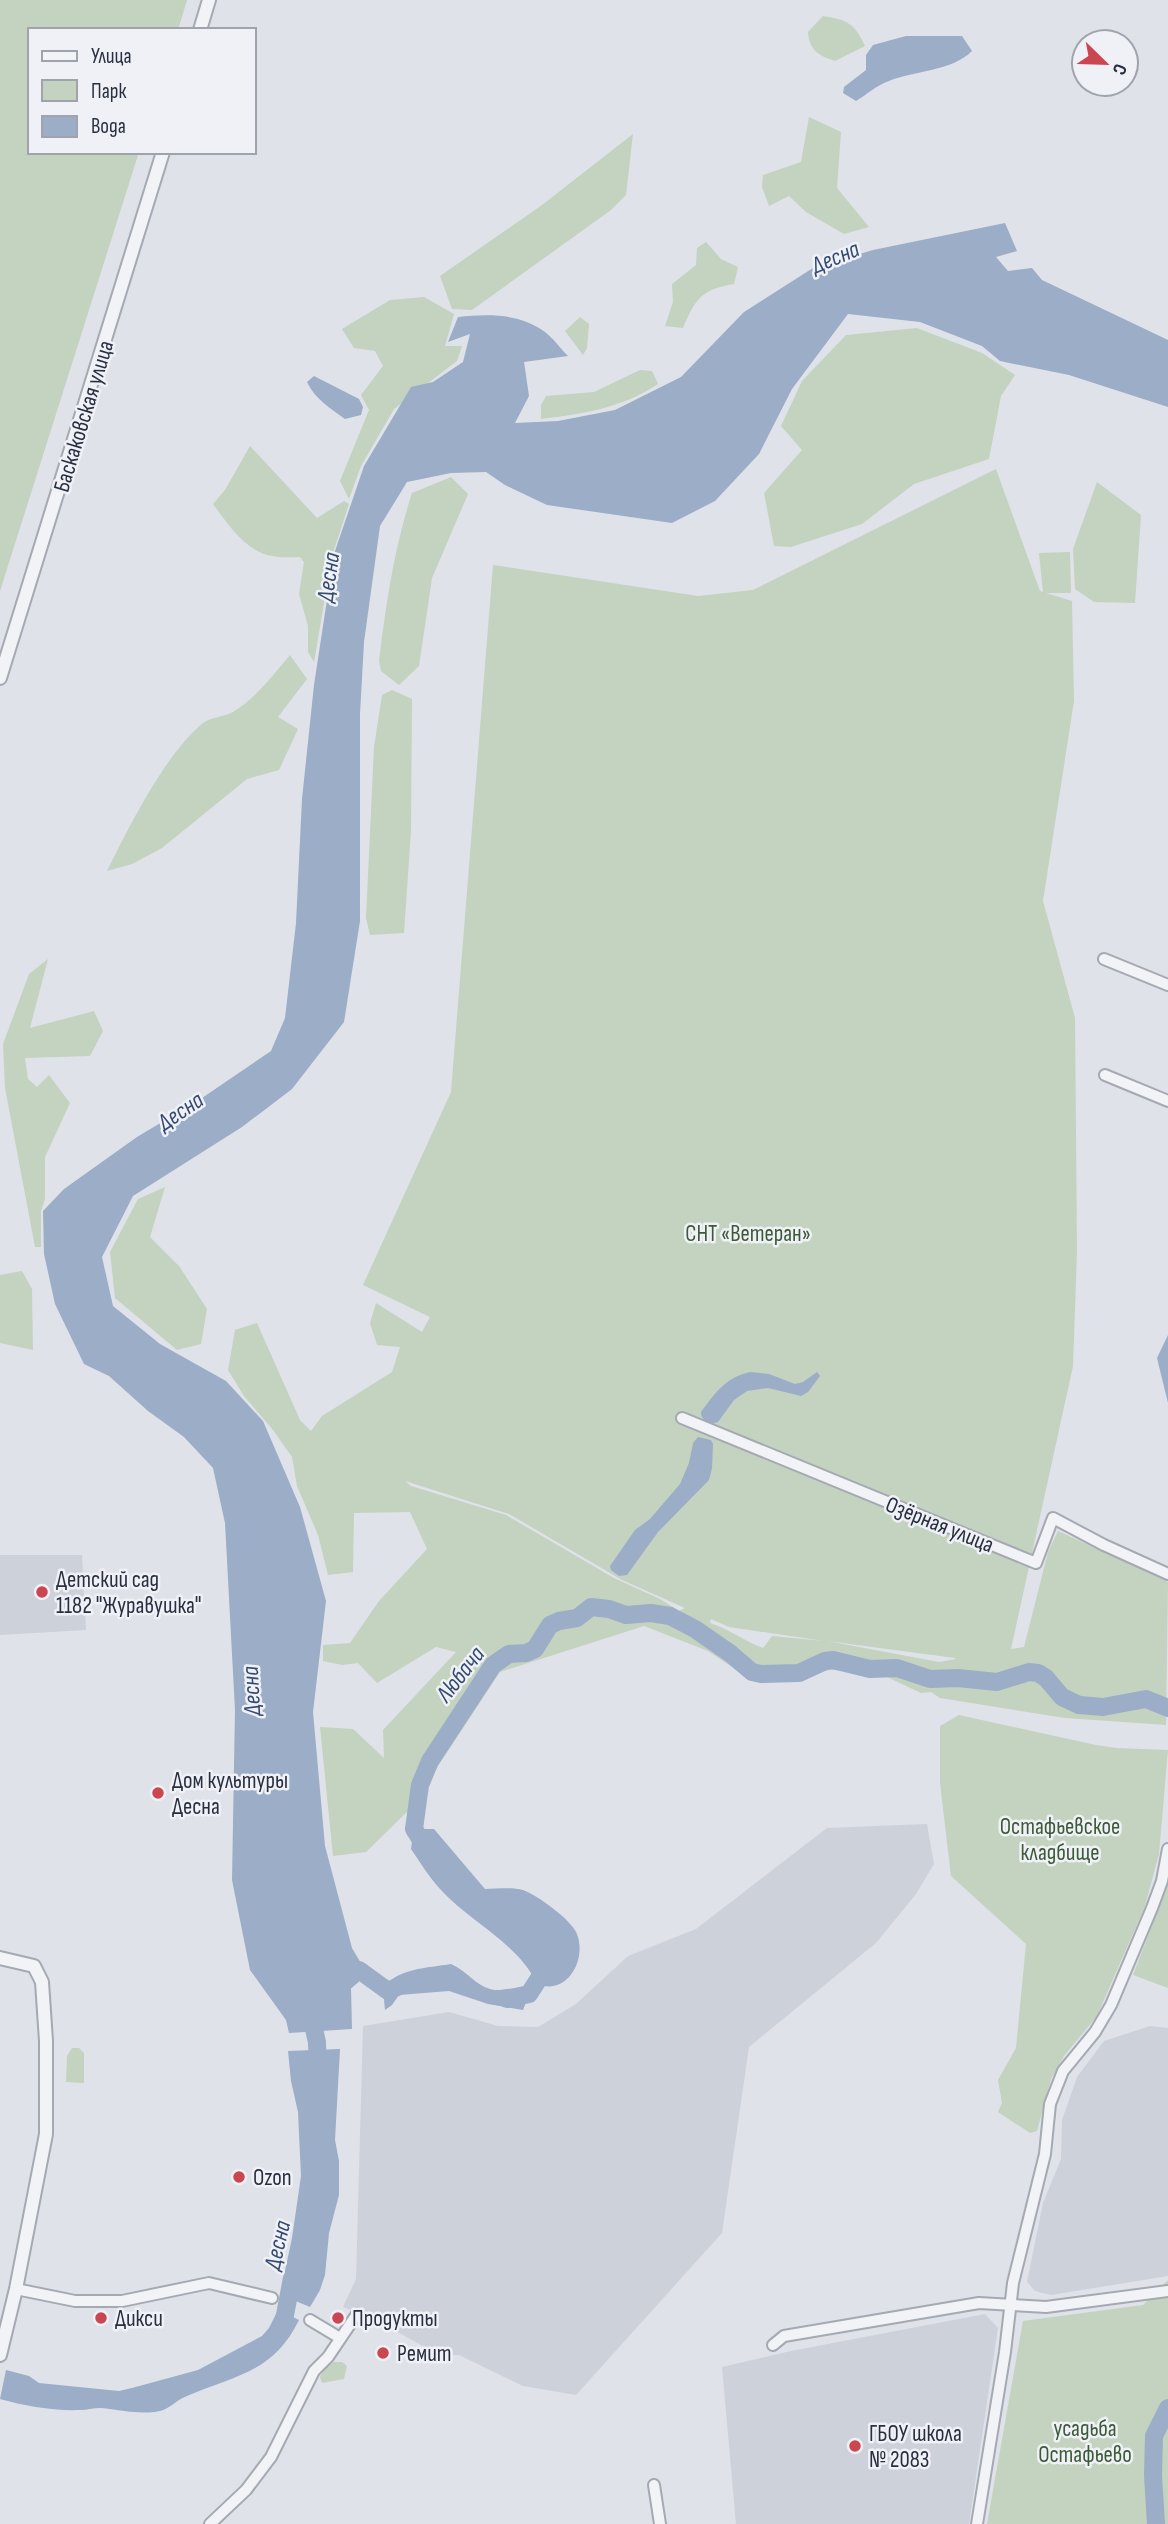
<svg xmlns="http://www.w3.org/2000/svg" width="1168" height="2524" viewBox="0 0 1168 2524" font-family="'Sofia Sans Condensed',sans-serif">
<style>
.built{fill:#cdd1da}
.green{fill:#c4d2c0;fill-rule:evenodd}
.water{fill:#9badc7}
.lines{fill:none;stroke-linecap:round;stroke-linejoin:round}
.river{stroke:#9badc7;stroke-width:18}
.minor-casing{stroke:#a4a9b2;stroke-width:14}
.tertiary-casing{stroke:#a4a9b2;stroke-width:16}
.minor{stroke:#f2f3f6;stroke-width:10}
.tertiary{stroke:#f2f3f6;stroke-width:12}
.poi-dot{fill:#ca4752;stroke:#eff1f6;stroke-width:2.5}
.labels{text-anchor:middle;stroke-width:5;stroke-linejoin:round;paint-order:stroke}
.street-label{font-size:23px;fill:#282f3f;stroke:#eff1f6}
.park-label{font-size:23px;fill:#3b5a36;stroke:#eff1f6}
.poi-label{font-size:23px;fill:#282f3f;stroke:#eff1f6;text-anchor:start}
.water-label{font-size:24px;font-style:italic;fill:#344b71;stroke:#eff1f6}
</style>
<rect width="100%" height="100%" fill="#dfe2e8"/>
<g class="built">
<polygon points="0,1555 82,1555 86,1630 0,1635"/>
<polygon points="927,1824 934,1864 916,1894 876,1943 749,2047 722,2233 576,2395 523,2386 459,2355 439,2355 370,2317 343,2307 356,2279 363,2026 449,2012 498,2026 538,2027 576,2004 628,1956 696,1929 827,1828"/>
<polygon points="1150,2026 1168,2028 1168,2276 1051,2295 1035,2291 1027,2282 1043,2203 1061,2159 1062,2120 1077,2077 1104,2041"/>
<polygon points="985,2314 998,2328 969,2524 736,2524 722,2367 791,2351"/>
</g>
<g class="green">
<polygon points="0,0 187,0 178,30 30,30 30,152 139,152 0,591"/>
<path d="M823 16C848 20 854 23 865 46L835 61C819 56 809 50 808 32Z"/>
<polygon points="809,117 841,132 837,188 869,227 844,234 806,212 789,196 769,206 762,187 763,175 801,162"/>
<polygon points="633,134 626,195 611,210 472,310 452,309 440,276 542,205"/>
<path d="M706 242 721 259 738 267 734 284C702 289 695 299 683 328L665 326 673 302 672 284 696 265 697 248Z"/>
<polygon points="424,297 454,314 445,346 462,346 457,361 394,409 361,466 349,499 340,481 369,410 361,395 383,366 375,351 354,348 342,329 390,300"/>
<polygon points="580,317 589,324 587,348 583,355 565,331"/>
<polygon points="917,328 982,353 1015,375 1001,396 989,459 914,484 862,524 791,547 774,546 764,493 802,450 781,426 802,381 846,335"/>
<path d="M640 370 652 371 658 384C622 408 583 414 541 419V405L546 396 594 392Z"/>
<path d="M250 446 317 518 344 501 349 504 332 556 314 662 308 652V626L299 594 304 562 300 557C291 557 281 558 272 556 246 552 227 523 213 504L225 490Z"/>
<path d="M996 469 1040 591 1043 592 1039 553 1070 552 1071 593H1046L1072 601 1074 701 1043 901 1075 1018 1077 1252 1073 1366 1011 1649 1024 1647 1048 1552 1058 1531 1161 1578 1168 1582 1166 1725 1065 1718 940 1698 931 1692 921 1693 887 1677 859 1671 830 1670 773 1682 748 1678 708 1651 644 1626 500 1672 409 1810 366 1852 333 1856 320 1727 353 1729 384 1758 383 1730 456 1652 436 1647 377 1683 358 1663 342 1665 323 1661V1645L350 1643 379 1601 427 1549 410 1512 354 1513 353 1572 328 1575 318 1535 297 1486 292 1457 273 1430 244 1396 228 1370 235 1330 257 1323 300 1420 311 1431 322 1416 392 1372 400 1347 377 1345 370 1323 376 1303 422 1332 430 1317 363 1285 451 1092 493 565 698 596 753 590ZM405 1481 509 1514 622 1580 685 1608 679 1611 660 1599 614 1578 506 1515 411 1486ZM711 1619 729 1627 824 1641 772 1636 763 1648C744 1641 729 1629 710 1623ZM827 1641 955 1658 956 1659 939 1662Z"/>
<path d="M451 477 468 494 432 578 419 666 399 685 381 671 379 661C386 604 394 549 412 493Z"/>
<polygon points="1097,482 1141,515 1135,603 1094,602 1075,589 1073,549"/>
<path d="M290 655 307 679 278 717 298 729 279 770 247 779 162 848 132 864 107 871C129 827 165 754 203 723 211 717 224 717 233 712 255 699 273 675 290 655Z"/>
<polygon points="392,690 412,699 411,831 404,933 370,935 366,918 374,747 382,695"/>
<polygon points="48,959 30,1028 94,1011 103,1031 90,1056 25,1058 28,1079 37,1087 49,1075 70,1103 45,1157 45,1199 41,1211 41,1247 35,1247 5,1088 3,1044 29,974"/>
<polygon points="165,1187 150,1237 179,1266 207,1309 201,1344 177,1350 115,1298 110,1252 138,1199"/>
<polygon points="22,1271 32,1289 33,1350 0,1343 0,1275"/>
<polygon points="959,1715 1096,1745 1116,1748 1168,1750 1159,1854 1145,1906 1097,2016 1064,2056 1051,2079 1037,2131 1030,2133 998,2112 1002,2103 998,2080 1016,2048 1026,1944 951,1876 940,1783 940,1726"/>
<polygon points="1168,1884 1168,1988 1133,1975"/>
<polygon points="72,2048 79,2048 84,2053 84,2083 66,2082 67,2056"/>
<polygon points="1168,2280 1168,2524 987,2524 1023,2321 1143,2305"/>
<polygon points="334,2362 342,2362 347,2366 344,2379 322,2383 320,2377 325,2368"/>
</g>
<g class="water">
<path d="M906 36H962L972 51C951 72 915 70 889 81 877 85 866 95 856 101L843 93 844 87 866 70V55L873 45Z"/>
<path d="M1005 223 1017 251 996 257 1008 271 1032 268 1042 280 1168 340V407L1069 375 1000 361 982 346 920 322 848 314 792 389 759 454 715 501 672 523 547 505 505 485 486 472 451 473 407 482 380 526 364 642 360 714V921L344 1022 292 1089 242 1127 133 1196 102 1257 113 1306 160 1344 226 1381 263 1421 300 1507 326 1601 313 1712 325 1846 352 1948 362 1965 351 1988 352 2029 289 2033 286 2020 250 1970 232 1880 235 1710 225 1523 213 1468 184 1437 148 1411 109 1376 84 1364 55 1304 44 1254 43 1211 64 1189 137 1137 202 1098 271 1051 285 1018 296 923 302 799 314 685 334 554 364 466 411 387 433 382 463 362 470 334 448 342 458 317C488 314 520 313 545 332 553 338 560 348 568 356L524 362 529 396 515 423 558 421 615 410 681 377 744 312 813 268 873 250Z"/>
<path d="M314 376 359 399 363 407 361 415 345 419C330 408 315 399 307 382Z"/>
<polygon points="1168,1335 1168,1403 1157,1358"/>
<path d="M751 1372 769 1374 795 1384 803 1382 817 1372 820 1376 808 1392 801 1396 768 1388 747 1391 734 1400 718 1422 711 1424C705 1422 701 1418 701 1412 716 1392 726 1377 751 1372Z"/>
<polygon points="698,1437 711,1440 713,1444 712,1468 709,1480 658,1532 627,1575 619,1576 611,1570 610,1566 635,1530 650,1519 680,1484 689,1463 693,1443"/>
<path d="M414 1829H434L485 1889C496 1889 512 1887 523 1890 537 1895 572 1920 577 1934 587 1960 567 1996 537 1984 518 1943 470 1922 440 1889 429 1877 420 1862 411 1849Z"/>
<path d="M451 1964C466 1970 475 1985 490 1989 503 1993 510 1983 529 1994L523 2010 488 2004 449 1991 399 1995 392 2005 385 2010 383 1989C396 1968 428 1968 451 1964Z"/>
<polygon points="340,2049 335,2140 339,2161 339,2195 329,2233 325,2275 320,2290 310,2307 286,2297 282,2285 292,2238 301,2176 298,2112 291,2081 288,2051"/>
<path d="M278 2310 299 2320C273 2373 236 2375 187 2396 178 2399 169 2409 160 2411 141 2415 120 2410 101 2408 93 2408 87 2410 80 2410 53 2411 25 2406 0 2399L6 2370 29 2376 39 2383 119 2391 132 2388 198 2370 262 2336 269 2328Z"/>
</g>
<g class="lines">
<g class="river">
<polyline points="426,1848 414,1829 420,1785 430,1761 493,1665 509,1654 526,1653 535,1649 550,1625 559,1621 577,1618 591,1607 609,1609 626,1615 651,1613 670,1616 695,1629 731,1654 752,1672 761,1674 799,1673 825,1661 833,1660 870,1669 897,1668 930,1679 958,1678 997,1682 1029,1672 1038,1673 1046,1678 1062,1697 1079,1705 1103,1707 1146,1699 1168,1708"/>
<polyline points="339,1982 346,1981 359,1970 388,1991 404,1984"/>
<polyline points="507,1999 529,1994 549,1963"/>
<polyline points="309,2008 317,2042 318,2074"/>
<polyline points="277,2333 282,2331 292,2278"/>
<polyline points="1156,2524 1153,2475 1154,2436 1168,2408"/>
</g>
<defs>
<g id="minor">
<polyline points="1104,959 1168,985"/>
<polyline points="1105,1075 1168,1101"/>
<polyline points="682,1418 1036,1563 1053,1518 1104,1545 1168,1574"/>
<polyline points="16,2289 75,2301 122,2301 209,2283 272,2298"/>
<polyline points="310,2320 340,2338"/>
<polyline points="773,2345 784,2336 979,2303 1046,2307 1168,2291"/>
<polyline points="654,2485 660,2524"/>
<polyline points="210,2524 246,2490 271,2457 314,2371 328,2357 357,2314"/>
<polyline points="977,2524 1005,2352 1013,2283 1045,2154 1050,2104 1063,2071 1095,2032 1111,2005 1152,1908 1162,1881 1168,1849"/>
</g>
<g id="tertiary">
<polyline points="200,30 209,0"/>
<polyline points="0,678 163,152"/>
<polyline points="0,1958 34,1966 42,1982 46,2041 46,2134 16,2289 0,2355"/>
</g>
</defs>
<use href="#minor" class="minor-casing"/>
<use href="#tertiary" class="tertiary-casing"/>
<use href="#minor" class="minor"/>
<use href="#tertiary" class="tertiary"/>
</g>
<g class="poi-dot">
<circle cx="42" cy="1592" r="7"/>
<circle cx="158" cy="1793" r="7"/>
<circle cx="239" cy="2177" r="7"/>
<circle cx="101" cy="2318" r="7"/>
<circle cx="338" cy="2318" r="7"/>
<circle cx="383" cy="2353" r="7"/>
<circle cx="855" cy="2446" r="7"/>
</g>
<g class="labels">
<g class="street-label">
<text transform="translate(83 416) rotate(-73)" y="8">Баскаковская улица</text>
<text transform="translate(940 1524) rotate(22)" y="8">Озёрная улица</text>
</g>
<g class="park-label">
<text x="748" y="1241">СНТ «Ветеран»</text>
<text x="1060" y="1834">Остафьевское<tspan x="1060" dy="26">кладбище</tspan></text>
<text x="1085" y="2436">усадьба<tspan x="1085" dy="26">Остафьево</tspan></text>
</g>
<g class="poi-label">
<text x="56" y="1587">Детский сад<tspan x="56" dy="26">1182 "Журавушка"</tspan></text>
<text x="172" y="1788">Дом культуры<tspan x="172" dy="26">Десна</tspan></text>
<text x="253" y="2185">Ozon</text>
<text x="115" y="2326">Дикси</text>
<text x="352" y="2326">Продукты</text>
<text x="397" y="2361">Ремит</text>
<text x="869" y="2441">ГБОУ школа<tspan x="869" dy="26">№ 2083</tspan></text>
</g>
<g class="water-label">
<text transform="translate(835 257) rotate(-23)" y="8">Десна</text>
<text transform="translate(328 577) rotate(-82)" y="8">Десна</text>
<text transform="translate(180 1111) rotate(-34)" y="8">Десна</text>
<text transform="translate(460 1674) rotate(-52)" y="8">Любача</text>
<text transform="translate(251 1691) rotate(-93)" y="8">Десна</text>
<text transform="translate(277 2245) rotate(-77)" y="8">Десна</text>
</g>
</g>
<rect x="28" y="28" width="228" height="126" fill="#eff1f6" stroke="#9fa3ad" stroke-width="2"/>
<rect x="42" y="51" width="35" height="10" fill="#f2f3f6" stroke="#9fa3ad" stroke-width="2"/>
<text x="91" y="63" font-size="21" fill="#282f3f">Улица</text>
<rect x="42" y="80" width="35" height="21" fill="#c4d2c0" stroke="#9fa3ad" stroke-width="2"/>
<text x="91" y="98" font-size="21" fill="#282f3f">Парк</text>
<rect x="42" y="116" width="35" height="21" fill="#9badc7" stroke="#9fa3ad" stroke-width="2"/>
<text x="91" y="133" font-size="21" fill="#282f3f">Вода</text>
<g transform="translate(1105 63) rotate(113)"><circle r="33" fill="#eff1f6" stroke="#9fa3ad" stroke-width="2"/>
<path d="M0-5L12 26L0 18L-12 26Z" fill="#ca4752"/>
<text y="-10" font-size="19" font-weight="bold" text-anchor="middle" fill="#282f3f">С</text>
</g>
</svg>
